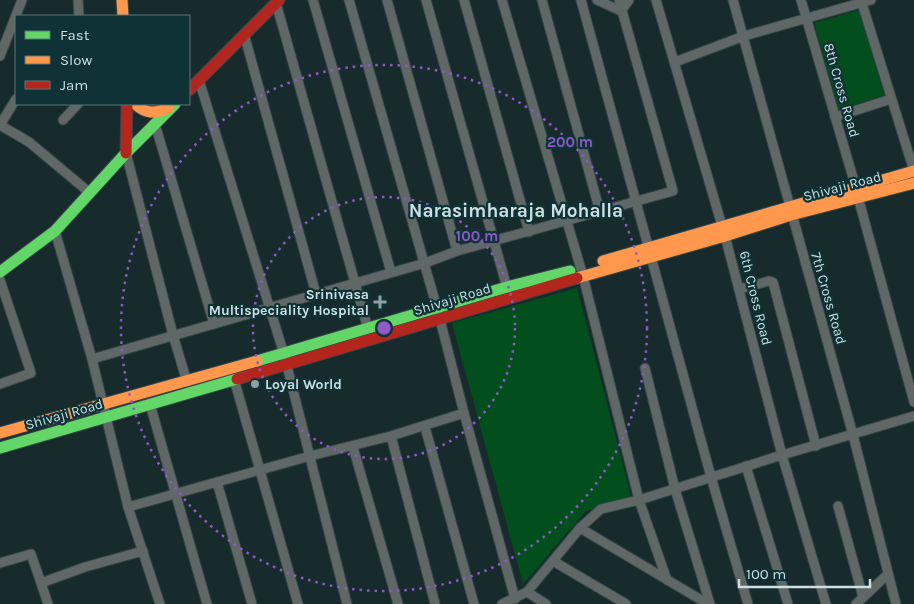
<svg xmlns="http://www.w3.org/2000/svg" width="914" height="604" viewBox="0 0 914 604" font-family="Karla,sans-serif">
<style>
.green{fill:#034e1d}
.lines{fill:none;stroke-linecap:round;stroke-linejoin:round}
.street-casing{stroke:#364648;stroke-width:11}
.fast-casing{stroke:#364648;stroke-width:13}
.slow-casing{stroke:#364648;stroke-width:13}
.jam-casing{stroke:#364648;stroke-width:13}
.street{stroke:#606767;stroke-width:9}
.fast{stroke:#63d668;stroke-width:11}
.slow{stroke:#ff974d;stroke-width:11}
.jam{stroke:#b3261e;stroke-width:11}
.ring{fill:none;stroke:#8f59c8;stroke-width:2.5;stroke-dasharray:2.5 5}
.poi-dot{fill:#8da0a3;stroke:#0e3236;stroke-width:2}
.labels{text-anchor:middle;stroke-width:4.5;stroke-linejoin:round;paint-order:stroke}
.street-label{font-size:14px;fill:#ccdfe2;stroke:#0e3236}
.poi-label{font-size:14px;font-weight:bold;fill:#ccdfe2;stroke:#0e3236;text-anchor:end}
.district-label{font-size:19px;font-weight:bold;fill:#ccdfe2;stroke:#0e3236}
.centre{fill:#8f59c8;stroke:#0e3236;stroke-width:2.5}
.ring-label{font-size:15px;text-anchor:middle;font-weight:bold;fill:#8f59c8;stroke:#0e3236;stroke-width:4.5;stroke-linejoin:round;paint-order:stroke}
</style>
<rect width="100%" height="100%" fill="#172b2d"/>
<g class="green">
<polygon points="859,10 884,95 839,110 814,23"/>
<polygon points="577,288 631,496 586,511 523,584 452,323"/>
</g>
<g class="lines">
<defs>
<g id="street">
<polyline points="78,0 79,16"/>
<polyline points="313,0 391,272"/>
<polyline points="349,0 437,308 464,413 515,599"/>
<polyline points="387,0 457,251"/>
<polyline points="426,0 508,291"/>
<polyline points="464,0 529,232"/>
<polyline points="502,0 583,276 639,500 667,580"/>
<polyline points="542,0 600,212"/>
<polyline points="581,0 711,477 748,604"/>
<polyline points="597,0 621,11 629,0"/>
<polyline points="656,0 725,236 782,455 826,604"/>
<polyline points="733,0 853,435 896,604"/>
<polyline points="801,0 856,188"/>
<polyline points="861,0 914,171"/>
<polyline points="276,3 368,329"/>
<polyline points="244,34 316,294"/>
<polyline points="0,56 22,0"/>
<polyline points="675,62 744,36 871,0"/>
<polyline points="199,80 284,354 347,604"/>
<polyline points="835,117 891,99"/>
<polyline points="63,120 78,104"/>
<polyline points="155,124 214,324"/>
<polyline points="0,125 29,142 90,193"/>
<polyline points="0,125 16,99"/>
<polyline points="126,153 173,335 187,382"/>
<polyline points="858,197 914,402"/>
<polyline points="55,231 92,359 128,507 160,604"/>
<polyline points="0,280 31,373 0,384"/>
<polyline points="739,289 769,281 773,282 816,446"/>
<polyline points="92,359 425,263 457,251 673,191 619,0"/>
<polyline points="645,368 675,489 710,604"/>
<polyline points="234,379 298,604"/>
<polyline points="150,404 207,604"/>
<polyline points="425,427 474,604"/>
<polyline points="391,436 435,604"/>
<polyline points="353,447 398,604"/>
<polyline points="746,466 788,604"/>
<polyline points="217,482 252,604"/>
<polyline points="838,506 863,597"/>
<polyline points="128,507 310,456 391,436 464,413"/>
<polyline points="580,528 708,604"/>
<polyline points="553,561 626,604"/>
<polyline points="0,563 31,554 41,583 85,567 143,551"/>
<polyline points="41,583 48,604"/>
<polyline points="527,592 546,604"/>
<polyline points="502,604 527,592 580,528 601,509 639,500 782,455 914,416"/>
<polyline points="856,604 888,574"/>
</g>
<g id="fast">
<polyline points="0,272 55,231 126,153 175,104"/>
<polyline points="257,361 507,287 570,271"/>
<polyline points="0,448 237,379"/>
</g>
<g id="slow">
<polyline points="122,0 123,16"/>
<path d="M135 104C146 114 155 114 168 108"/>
<polyline points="603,261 914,171"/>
<polyline points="577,278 725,236 791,215 914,183"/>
<polyline points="0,433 257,361"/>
</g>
<g id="jam">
<polyline points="189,90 279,0"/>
<polyline points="126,153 127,104"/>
<polyline points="237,379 577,278"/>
</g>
</defs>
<use href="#street" class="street-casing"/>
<use href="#fast" class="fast-casing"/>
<use href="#slow" class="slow-casing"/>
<use href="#jam" class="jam-casing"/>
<use href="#street" class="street"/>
<use href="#fast" class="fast"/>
<use href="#slow" class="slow"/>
<use href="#jam" class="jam"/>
</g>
<g class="ring">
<circle cx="384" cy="328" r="131"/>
<circle cx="384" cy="328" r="263"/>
</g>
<g class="poi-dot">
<path d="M377.5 294.5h5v5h5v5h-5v5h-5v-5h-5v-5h5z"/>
<circle cx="255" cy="384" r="5"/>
</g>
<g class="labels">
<g class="street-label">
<text transform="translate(842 90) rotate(74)" y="5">8th Cross Road</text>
<text transform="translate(842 186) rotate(-15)" y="5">Shivaji Road</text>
<text transform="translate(756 298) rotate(76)" y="5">6th Cross Road</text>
<text transform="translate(829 298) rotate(74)" y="5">7th Cross Road</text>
<text transform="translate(452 299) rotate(-17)" y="5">Shivaji Road</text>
<text transform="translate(64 414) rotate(-16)" y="5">Shivaji Road</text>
</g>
<g class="poi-label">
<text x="369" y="299">Srinivasa<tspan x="369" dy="16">Multispeciality Hospital</tspan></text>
<text x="265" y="389" text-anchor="start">Loyal World</text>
</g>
<g class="district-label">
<text x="516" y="217">Narasimharaja Mohalla</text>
</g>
</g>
<circle cx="384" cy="328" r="8" class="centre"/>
<g class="ring-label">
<text x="570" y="147">200 m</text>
<text x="477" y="241">100 m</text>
</g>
<rect x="15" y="15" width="175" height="90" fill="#0e3236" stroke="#5a777b"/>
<rect x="25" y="31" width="25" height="8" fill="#63d668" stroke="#5a777b"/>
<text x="60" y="40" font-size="15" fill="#ccdfe2">Fast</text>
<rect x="25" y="56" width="25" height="8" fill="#ff974d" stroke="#5a777b"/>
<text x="60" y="65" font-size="15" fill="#ccdfe2">Slow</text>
<rect x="25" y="81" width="25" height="8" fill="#b3261e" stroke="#5a777b"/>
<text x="60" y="90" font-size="15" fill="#ccdfe2">Jam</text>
<path d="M739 579v8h131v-8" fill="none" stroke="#ccdfe2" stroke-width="2.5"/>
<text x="746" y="579" font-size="15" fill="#ccdfe2" stroke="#0e3236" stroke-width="4" paint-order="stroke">100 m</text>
</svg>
